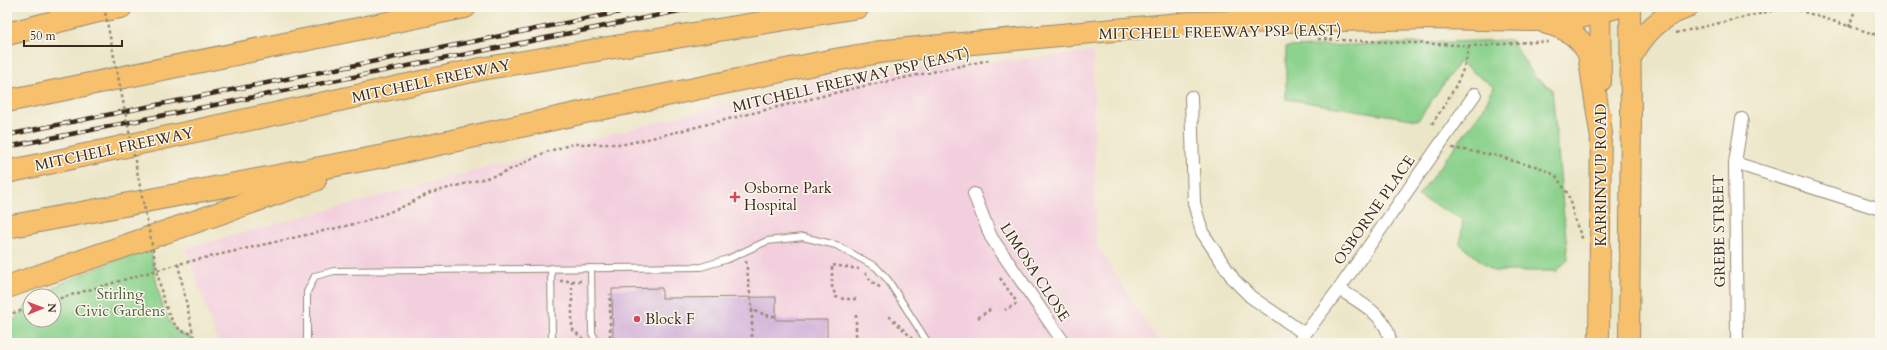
<svg xmlns="http://www.w3.org/2000/svg" width="1887" height="350" viewBox="0 0 1887 350" font-family="Cardo,serif">
<style>
.built{fill:#f3cfde}
.green{fill:#8cd28d;stroke:#647e56}
.building{fill:#d1b1d9}
.lines{fill:none;stroke-linecap:round;stroke-linejoin:round}
.service-casing{stroke:#948873;stroke-width:8}
.minor-casing{stroke:#948873;stroke-width:14}
.trunk-casing{stroke:#948873;stroke-width:22}
.motorway-casing{stroke:#948873;stroke-width:24}
.path{stroke:#948873;stroke-width:2.5;stroke-dasharray:3 3;stroke-linecap:butt}
.service{stroke:#fff;stroke-width:6}
.minor{stroke:#fff;stroke-width:12}
.trunk{stroke:#f7c06c;stroke-width:20}
.motorway{stroke:#f7c06c;stroke-width:22}
.rail-casing{stroke:#3b2a1e;stroke-width:4.5}
.rail{stroke:#fbf7ec;stroke-width:3;stroke-dasharray:9;stroke-linecap:butt}
.path-bridge{stroke:#948873;stroke-width:2.5;stroke-dasharray:3 3;stroke-linecap:butt}
.poi-dot{fill:#d1495b;stroke:#fbf7ec;stroke-width:1.5}
.labels{text-anchor:middle;stroke-width:3;stroke-linejoin:round;paint-order:stroke}
.street-label{font-size:15px;fill:#3b2a1e;stroke:#fbf7ec}
.poi-label{font-size:15px;fill:#3b2a1e;stroke:#fbf7ec;text-anchor:start}
.park-label{font-size:15px;fill:#535c3f;stroke:#fbf7ec}
</style>
<rect width="100%" height="100%" fill="#fbf7ec"/>
<filter id="ink" filterUnits="userSpaceOnUse"><feTurbulence type="fractalNoise" baseFrequency=".025" numOctaves="2"/><feDisplacementMap in="SourceGraphic" scale="8" xChannelSelector="R" yChannelSelector="G"/><feConvolveMatrix kernelMatrix="1 2 1 2 8 2 1 2 1" color-interpolation-filters="sRGB"/></filter>
<filter id="wash" filterUnits="userSpaceOnUse"><feTurbulence type="fractalNoise" baseFrequency=".012" numOctaves="4" result="noise"/><feDisplacementMap in="SourceGraphic" scale="16" xChannelSelector="R" yChannelSelector="G"/><feGaussianBlur stdDeviation="0.9" result="paint"/><feColorMatrix in="noise" values="0 0 0 0 0 0 0 0 0 0 0 0 0 0 0 0 0 1.4 0 .05"/><feComposite in="paint" operator="in"/></filter>
<g filter="url(#wash)">
<rect width="100%" height="100%" fill="#ece6c8"/>
<polygon class="built" points="1093,52 1096,243 1153,334 1162,343 218,343 186,248 825,77"/>
<g class="green">
<polygon points="1511,40 1535,77 1552,89 1568,259 1557,271 1493,271 1460,244 1463,220 1418,196 1483,109 1494,87 1459,62 1418,120 1286,99 1286,47"/>
<path d="M150 246C155 270 159 315 177 331 180 334 187 336 191 338V343H7V328L30 302V320H54V296H40L64 282Z"/>
</g>
<g id="blocks">
<polygon class="building" points="662,288 662,298 776,297 776,320 827,320 827,343 613,343 612,289"/>
</g>
</g>
<g filter="url(#ink)">
<use href="#blocks" fill-opacity="0" stroke="#948873" stroke-width="1"/>
<g class="lines">
<defs>
<g id="service">
<polyline points="551,268 552,339 560,343"/>
<polyline points="591,268 592,333 597,343"/>
<polyline points="307,343 307,292 315,276 334,271 701,267 728,259 767,241 803,237 836,245 876,267 888,280 928,343"/>
</g>
<g id="minor">
<polyline points="1191,97 1194,203 1202,232 1234,280 1251,297 1305,334"/>
<polyline points="1735,163 1880,209"/>
<polyline points="974,194 991,237 1064,343"/>
<path d="M1339 289C1359 302 1389 316 1390 343"/>
<polyline points="1298,343 1339,289 1475,94"/>
<polyline points="1737,343 1735,163 1742,119"/>
</g>
<g id="trunk">
<polyline points="1600,7 1601,81"/>
<polyline points="1599,343 1601,117"/>
<polyline points="1629,343 1631,114 1630,7"/>
</g>
<g id="motorway">
<path d="M1547 23C1567 28 1579 36 1589 54L1601 133"/>
<polyline points="7,34 94,12 121,7"/>
<path d="M1631 56C1645 32 1659 17 1687 7"/>
<polyline points="7,101 465,7"/>
<polyline points="7,172 481,69 858,7"/>
<polyline points="7,227 384,156 594,110 829,61 886,51 1191,23 1435,18 1532,20 1574,19 1617,7"/>
<polyline points="7,287 315,180"/>
</g>
</defs>
<use href="#service" class="service-casing"/>
<use href="#minor" class="minor-casing"/>
<use href="#trunk" class="trunk-casing"/>
<use href="#motorway" class="motorway-casing"/>
<g class="path">
<polyline points="1713,9 1719,7"/>
<polyline points="1849,27 1856,7"/>
<polyline points="1676,33 1789,7 1880,36"/>
<polyline points="1318,39 1482,46 1527,42 1549,42"/>
<path d="M1432 124C1448 99 1465 76 1469 46"/>
<polyline points="1452,148 1499,156 1516,162 1539,167 1555,175 1568,194 1575,221 1583,240"/>
<polyline points="746,261 752,310"/>
<polyline points="178,264 195,343"/>
<polyline points="865,273 872,282 881,288"/>
<polyline points="1000,278 1016,301 1016,304 1005,310"/>
<polyline points="560,281 572,281 572,329 583,339"/>
<polyline points="572,281 584,281"/>
<path d="M162 295C167 309 173 334 192 333"/>
<polyline points="856,299 844,299 836,297 832,286 832,265 859,269"/>
<polyline points="54,300 178,264 363,222 400,208 430,193 501,174 546,152 573,144 625,144 639,141 851,89 989,60"/>
<polyline points="7,315 30,308"/>
<polyline points="856,315 856,343"/>
<polyline points="889,316 910,336 914,343"/>
<polyline points="978,318 991,309"/>
<polyline points="610,343 610,294"/>
<polyline points="752,343 752,310 769,316 776,316"/>
</g>
<use href="#service" class="service"/>
<use href="#minor" class="minor"/>
<use href="#trunk" class="trunk"/>
<use href="#motorway" class="motorway"/>
<defs>
<g id="rail">
<polyline points="7,135 645,7"/>
<polyline points="7,147 699,7"/>
</g>
</defs>
<use href="#rail" class="rail-casing"/>
<use href="#rail" class="rail"/>
<polyline class="path-bridge" points="104,7 162,295"/>
</g>
</g>
<g class="poi-dot">
<path d="M733 191h4v4h4v4h-4v4h-4v-4h-4v-4h4z"/>
<circle cx="637" cy="319" r="4"/>
</g>
<g class="labels">
<g class="street-label">
<text transform="translate(1220 32) rotate(-1)" y="5">MITCHELL FREEWAY PSP (EAST)</text>
<text transform="translate(851 80) rotate(-13)" y="5">MITCHELL FREEWAY PSP (EAST)</text>
<text transform="translate(431 81) rotate(-12)" y="5">MITCHELL FREEWAY</text>
<text transform="translate(114 149) rotate(-12)" y="5">MITCHELL FREEWAY</text>
<text transform="translate(1601 175) rotate(-90)" y="5">KARRINYUP ROAD</text>
<text transform="translate(1374 210) rotate(-55)" y="5">OSBORNE PLACE</text>
<text transform="translate(1719 231) rotate(-91)" y="5">GREBE STREET</text>
<text transform="translate(1035 272) rotate(57)" y="5">LIMOSA CLOSE</text>
</g>
<g class="poi-label">
<text x="744" y="193">Osborne Park<tspan x="744" dy="17">Hospital</tspan></text>
<text x="645" y="324">Block F</text>
</g>
<g class="park-label">
<text x="120" y="299">Stirling<tspan x="120" dy="17">Civic Gardens</tspan></text>
</g>
</g>
<rect width="1887" height="350" fill="none" stroke="#fbf7ec" stroke-width="24"/>
<g transform="translate(42 308) rotate(89)"><circle r="19" fill="#fbf7ec" stroke="#aea59a"/>
<path d="M0-3L7 15L0 10L-7 15Z" fill="#d1495b"/>
<text y="-6" font-size="11" font-weight="bold" text-anchor="middle" fill="#3b2a1e">N</text>
</g>
<path d="M24 40v6h98v-6" fill="none" stroke="#3b2a1e" stroke-width="2"/>
<text x="30" y="40" font-size="12" fill="#3b2a1e" stroke="#fbf7ec" stroke-width="3" paint-order="stroke">50 m</text>
</svg>
